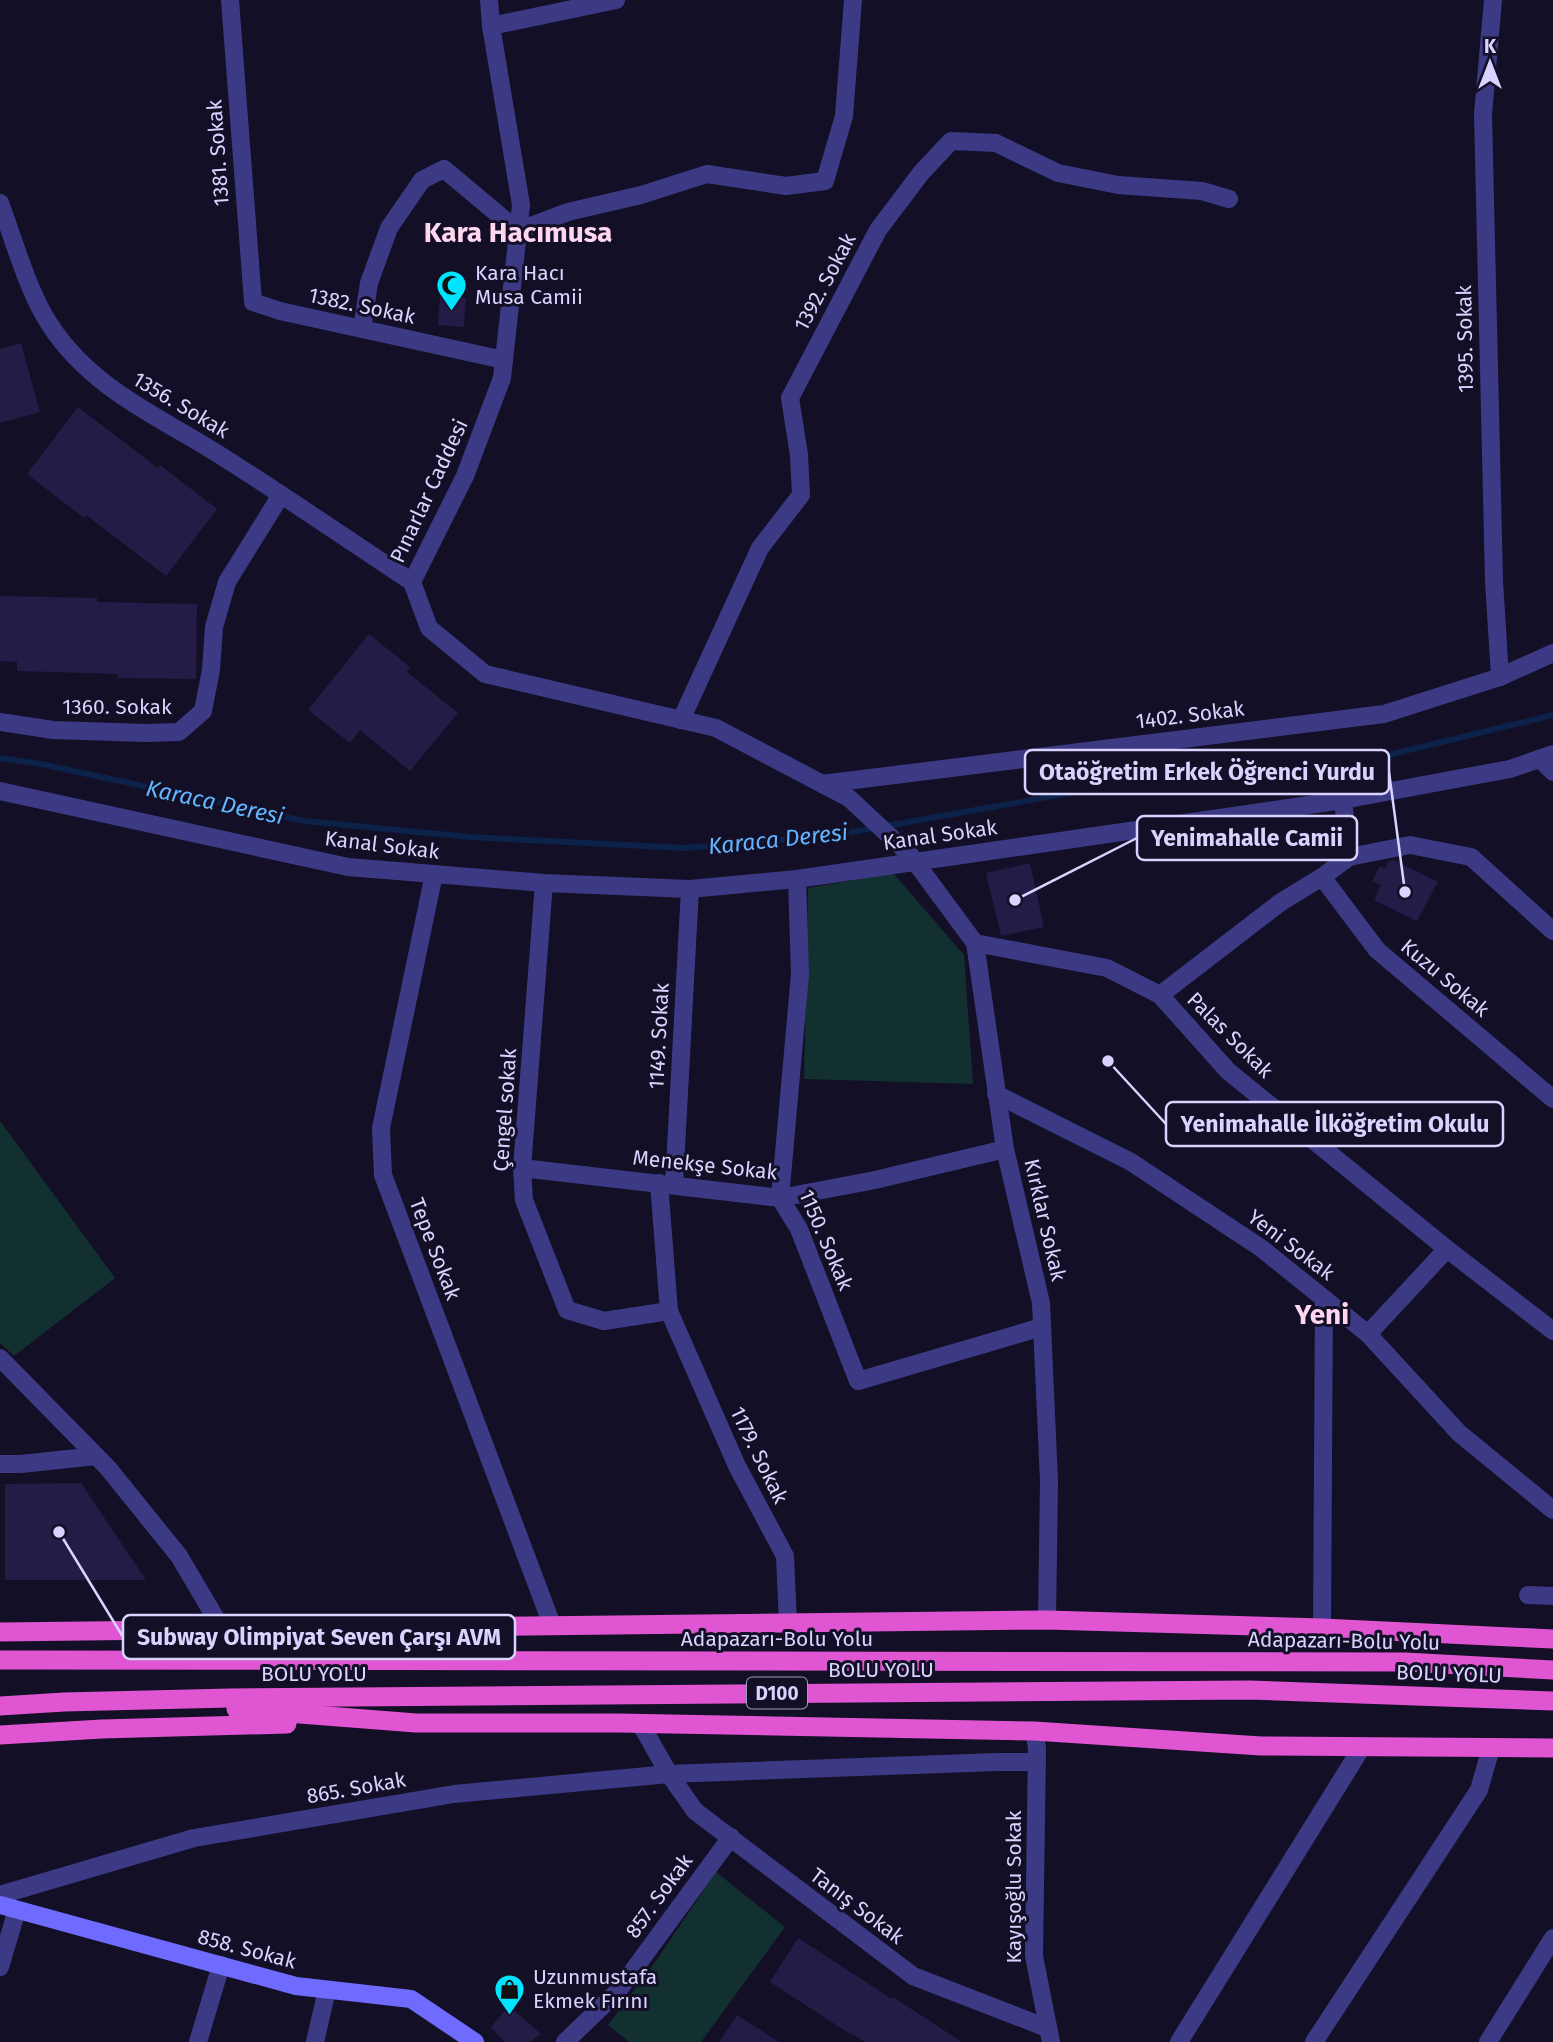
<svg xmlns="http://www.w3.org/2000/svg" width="1553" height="2042" viewBox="0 0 1553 2042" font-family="'Fira Sans',sans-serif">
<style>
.green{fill:#12302f}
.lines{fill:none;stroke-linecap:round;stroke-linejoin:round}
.stream{stroke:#0c2248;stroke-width:6}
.building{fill:#241b47}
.minor{stroke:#3d3a85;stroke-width:18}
.tertiary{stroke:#3d3a85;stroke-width:18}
.secondary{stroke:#6f6bff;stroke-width:18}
.trunk{stroke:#e055d1;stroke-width:19}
.labels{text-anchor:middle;stroke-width:6;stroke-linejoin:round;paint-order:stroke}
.shield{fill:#130f26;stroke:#9e99be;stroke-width:2}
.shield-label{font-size:19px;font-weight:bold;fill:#d9d4ff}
.street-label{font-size:21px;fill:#d9d4ff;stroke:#130f26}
.poi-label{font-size:21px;fill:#d9d4ff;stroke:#130f26;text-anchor:start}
.water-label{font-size:23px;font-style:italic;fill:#62b6ff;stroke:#130f26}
.district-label{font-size:28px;font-weight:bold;fill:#ffd6f0;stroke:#130f26}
.leader{fill:none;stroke:#d9d4ff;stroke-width:2.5}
.callout-dot{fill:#d9d4ff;stroke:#130f26;stroke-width:2.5}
.callout{fill:#130f26;stroke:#d9d4ff;stroke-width:2.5}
.callout-label{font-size:23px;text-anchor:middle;font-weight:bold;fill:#d9d4ff}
</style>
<rect width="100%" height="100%" fill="#130f26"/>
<g class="green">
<polygon points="893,873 964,955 973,1084 804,1079 808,888"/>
<polygon points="0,1121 115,1278 14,1356 0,1343"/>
<polygon points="716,1872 785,1927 701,2042 629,2042 608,2025 653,1965"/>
</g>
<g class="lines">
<polyline class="stream" points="0,758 41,764 305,821 469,837 684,848 830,836 1098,788 1376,758 1553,715"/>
</g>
<g class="building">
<polygon points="440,296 466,298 464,327 438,325"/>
<polygon points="21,343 40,412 0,423 0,349"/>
<polygon points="78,407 158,468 160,465 217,509 166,576 86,515 84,518 27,474"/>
<polygon points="0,596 97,598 97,602 197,604 196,679 117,678 118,674 17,671 17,662 0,661"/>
<polygon points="369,634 410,667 407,672 458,713 410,771 360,730 350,743 308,710"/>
<polygon points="1394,860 1438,882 1417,921 1374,900 1381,885 1372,881 1380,866 1385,869 1389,861"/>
<polygon points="1030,863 1044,927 1001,936 986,873"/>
<polygon points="81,1483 146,1580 5,1580 5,1484"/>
<polygon points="798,1938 892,1999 893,1997 962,2042 865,2042 851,2033 850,2034 770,1982"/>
<polygon points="509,2006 541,2034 530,2042 504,2042 491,2027"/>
<polygon points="737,2015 779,2042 719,2042"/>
</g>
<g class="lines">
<g class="minor">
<polyline points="230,0 253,302 280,311 504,360"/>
<polyline points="1493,0 1483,114 1494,581 1500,677"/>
<polyline points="491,26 616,0"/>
<path d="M0 203C14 240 28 292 50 325 93 391 163 418 226 459 289 499 350 541 412 582"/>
<polyline points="362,329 369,283 389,228 422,180 444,169 518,231 568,212 641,195 707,174 786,186 825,181 844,116 853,0"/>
<polyline points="681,720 760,548 801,495 799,455 790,398 878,230 921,173 951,141 996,143 1058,173 1118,185 1202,191 1229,199"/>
<polyline points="0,722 53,730 146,733 179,732 203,711 211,670 214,627 227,582 281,495"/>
<polyline points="1540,759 1553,772"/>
<polyline points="822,784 1384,714 1500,677 1553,653"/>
<polyline points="0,791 348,867 544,883 690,889 797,879 1343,800 1510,769 1553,754"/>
<polyline points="1343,800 1349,857"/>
<polyline points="434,874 381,1128 383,1175 552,1625"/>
<polyline points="1322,877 1377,950 1553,1099"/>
<polyline points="797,879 800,974 780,1198 799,1229 858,1381 1042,1327"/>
<polyline points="544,883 522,1168 524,1200 567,1310 604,1321 669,1311 659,1183"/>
<polyline points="975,943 1107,968 1160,995 1228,1071 1447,1249 1553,1331"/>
<polyline points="1160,995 1281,902 1322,877 1349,857 1410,845 1471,857 1553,931"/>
<polyline points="996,1094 1131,1162 1261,1248 1368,1334 1459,1433 1553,1510"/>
<polyline points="522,1168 780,1198 875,1180 1005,1149"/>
<polyline points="674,1185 690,889"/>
<polyline points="669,1311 737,1466 785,1556 788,1623"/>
<polyline points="1368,1334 1447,1249"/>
<polyline points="0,1358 108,1468 179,1556 222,1629"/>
<polyline points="0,1464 21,1464 96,1456"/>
<polyline points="1528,1595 1553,1596"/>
<polyline points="1322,1628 1324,1299"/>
<polyline points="1034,1731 1037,1748 1034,1956 1051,2042"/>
<polyline points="669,1774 695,1811 913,1976 1047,2028"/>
<polyline points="669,1774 997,1762 1037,1762"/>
<polyline points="0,1967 17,1910"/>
<polyline points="198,2042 221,1965"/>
<polyline points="315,2042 327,1990"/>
<polyline points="565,2042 618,1991 731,1837"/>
<polyline points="1179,2042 1362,1747"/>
<polyline points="1314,2042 1479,1790 1491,1748"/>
<polyline points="1488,2042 1553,1938"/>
</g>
<g class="tertiary">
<polyline points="489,0 491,26 521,205 502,378 465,476 412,582 429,628 485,674 716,728 849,798 910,855 975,943 1005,1149 1041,1303 1049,1481 1047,1620"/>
<polyline points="0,1895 194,1838 454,1794 669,1774 640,1723"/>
</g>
<polyline class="secondary" points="0,1905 296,1986 411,1999 475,2042"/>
<g class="trunk">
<polyline points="0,1632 1047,1620 1322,1628 1553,1639"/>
<polyline points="229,1651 327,1638"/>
<polyline points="0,1660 1405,1662 1553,1670"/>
<polyline points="0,1706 64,1702 230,1698 1249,1690 1553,1701"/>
<polyline points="236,1709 416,1723 618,1723 1034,1731 1261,1746 1553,1748"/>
<polyline points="0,1735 102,1729 287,1724"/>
</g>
</g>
<defs>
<symbol id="mosque-pin" viewBox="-11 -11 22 30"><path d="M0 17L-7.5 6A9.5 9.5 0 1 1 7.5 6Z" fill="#00e5ff" stroke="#130f26"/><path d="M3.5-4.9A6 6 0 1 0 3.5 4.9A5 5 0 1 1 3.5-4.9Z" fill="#111"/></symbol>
<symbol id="shop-pin" viewBox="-11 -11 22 30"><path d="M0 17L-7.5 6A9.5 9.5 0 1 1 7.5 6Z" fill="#00e5ff" stroke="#130f26"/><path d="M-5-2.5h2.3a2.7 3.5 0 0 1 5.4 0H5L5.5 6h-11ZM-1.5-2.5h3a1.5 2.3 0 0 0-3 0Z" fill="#111"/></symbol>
</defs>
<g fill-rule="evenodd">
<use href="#mosque-pin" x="434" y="268" width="35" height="47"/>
<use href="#shop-pin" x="492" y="1972" width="35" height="47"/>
</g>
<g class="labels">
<rect class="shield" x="747" y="1677.5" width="60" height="31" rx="5"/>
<g class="shield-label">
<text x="777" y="1700">D100</text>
</g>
<g class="street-label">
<text transform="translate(218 153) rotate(-94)" y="7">1381. Sokak</text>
<text transform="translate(825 282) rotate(-62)" y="7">1392. Sokak</text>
<text transform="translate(362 306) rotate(12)" y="7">1382. Sokak</text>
<text transform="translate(1465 339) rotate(-91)" y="7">1395. Sokak</text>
<text transform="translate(181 405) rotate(31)" y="7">1356. Sokak</text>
<text transform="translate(429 491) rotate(-65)" y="7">Pınarlar Caddesi</text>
<text x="117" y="714">1360. Sokak</text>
<text transform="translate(1190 715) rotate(-7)" y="7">1402. Sokak</text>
<text transform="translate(940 835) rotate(-8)" y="7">Kanal Sokak</text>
<text transform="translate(382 845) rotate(7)" y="7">Kanal Sokak</text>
<text transform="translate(1445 978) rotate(40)" y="7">Kuzu Sokak</text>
<text transform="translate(1230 1035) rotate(45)" y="7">Palas Sokak</text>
<text transform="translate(659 1036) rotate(-87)" y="7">1149. Sokak</text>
<text transform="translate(505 1110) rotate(-86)" y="7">Çengel sokak</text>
<text transform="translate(705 1165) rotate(6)" y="7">Menekşe Sokak</text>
<text transform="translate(1045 1220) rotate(77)" y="7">Kırklar Sokak</text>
<text transform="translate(826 1240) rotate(67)" y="7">1150. Sokak</text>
<text transform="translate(1291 1245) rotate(37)" y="7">Yeni Sokak</text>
<text transform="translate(435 1249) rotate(69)" y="7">Tepe Sokak</text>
<text transform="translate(759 1455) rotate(64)" y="7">1179. Sokak</text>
<text x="777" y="1646">Adapazarı-Bolu Yolu</text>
<text transform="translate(1344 1641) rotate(1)" y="7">Adapazarı-Bolu Yolu</text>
<text x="881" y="1677">BOLU YOLU</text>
<text x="314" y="1681">BOLU YOLU</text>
<text transform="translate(1449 1674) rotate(2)" y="7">BOLU YOLU</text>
<text transform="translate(356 1788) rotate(-10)" y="7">865. Sokak</text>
<text transform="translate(1014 1887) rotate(-90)" y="7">Kayışoğlu Sokak</text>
<text transform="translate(659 1896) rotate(-54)" y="7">857. Sokak</text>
<text transform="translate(857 1906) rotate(37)" y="7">Tanış Sokak</text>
<text transform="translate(247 1949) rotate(15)" y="7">858. Sokak</text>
</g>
<g class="poi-label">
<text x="475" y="280">Kara Hacı<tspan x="475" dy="24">Musa Camii</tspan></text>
<text x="533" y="1984">Uzunmustafa<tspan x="533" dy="24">Ekmek Fırını</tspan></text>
</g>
<g class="water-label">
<text transform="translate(215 802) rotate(12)" y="8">Karaca Deresi</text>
<text transform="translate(778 839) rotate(-6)" y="8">Karaca Deresi</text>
</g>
<g class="district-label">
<text x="518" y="242">Kara Hacımusa</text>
<text x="1322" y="1324">Yeni</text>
</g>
</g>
<path class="leader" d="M1405 892L1389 772M1015 900L1137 838M1108 1061L1166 1124M59 1532L123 1637"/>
<g class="callout-dot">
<circle cx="1405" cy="892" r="7"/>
<circle cx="1015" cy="900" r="7"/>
<circle cx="1108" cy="1061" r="7"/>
<circle cx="59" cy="1532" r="7"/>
</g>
<g class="callout">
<rect x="1025" y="750" width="364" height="44" rx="7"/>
<rect x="1137" y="816" width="220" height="44" rx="7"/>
<rect x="1166" y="1102" width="337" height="44" rx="7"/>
<rect x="123" y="1615" width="392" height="44" rx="7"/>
</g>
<g class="callout-label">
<text x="1207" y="780">Otaöğretim Erkek Öğrenci Yurdu</text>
<text x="1247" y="846">Yenimahalle Camii</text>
<text x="1335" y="1132">Yenimahalle İlköğretim Okulu</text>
<text x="319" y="1645">Subway Olimpiyat Seven Çarşı AVM</text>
</g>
<g transform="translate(1490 63)" stroke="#130f26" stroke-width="5" paint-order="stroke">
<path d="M0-5L12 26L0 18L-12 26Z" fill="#d9d4ff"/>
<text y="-10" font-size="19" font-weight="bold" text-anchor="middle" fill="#d9d4ff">K</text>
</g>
</svg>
